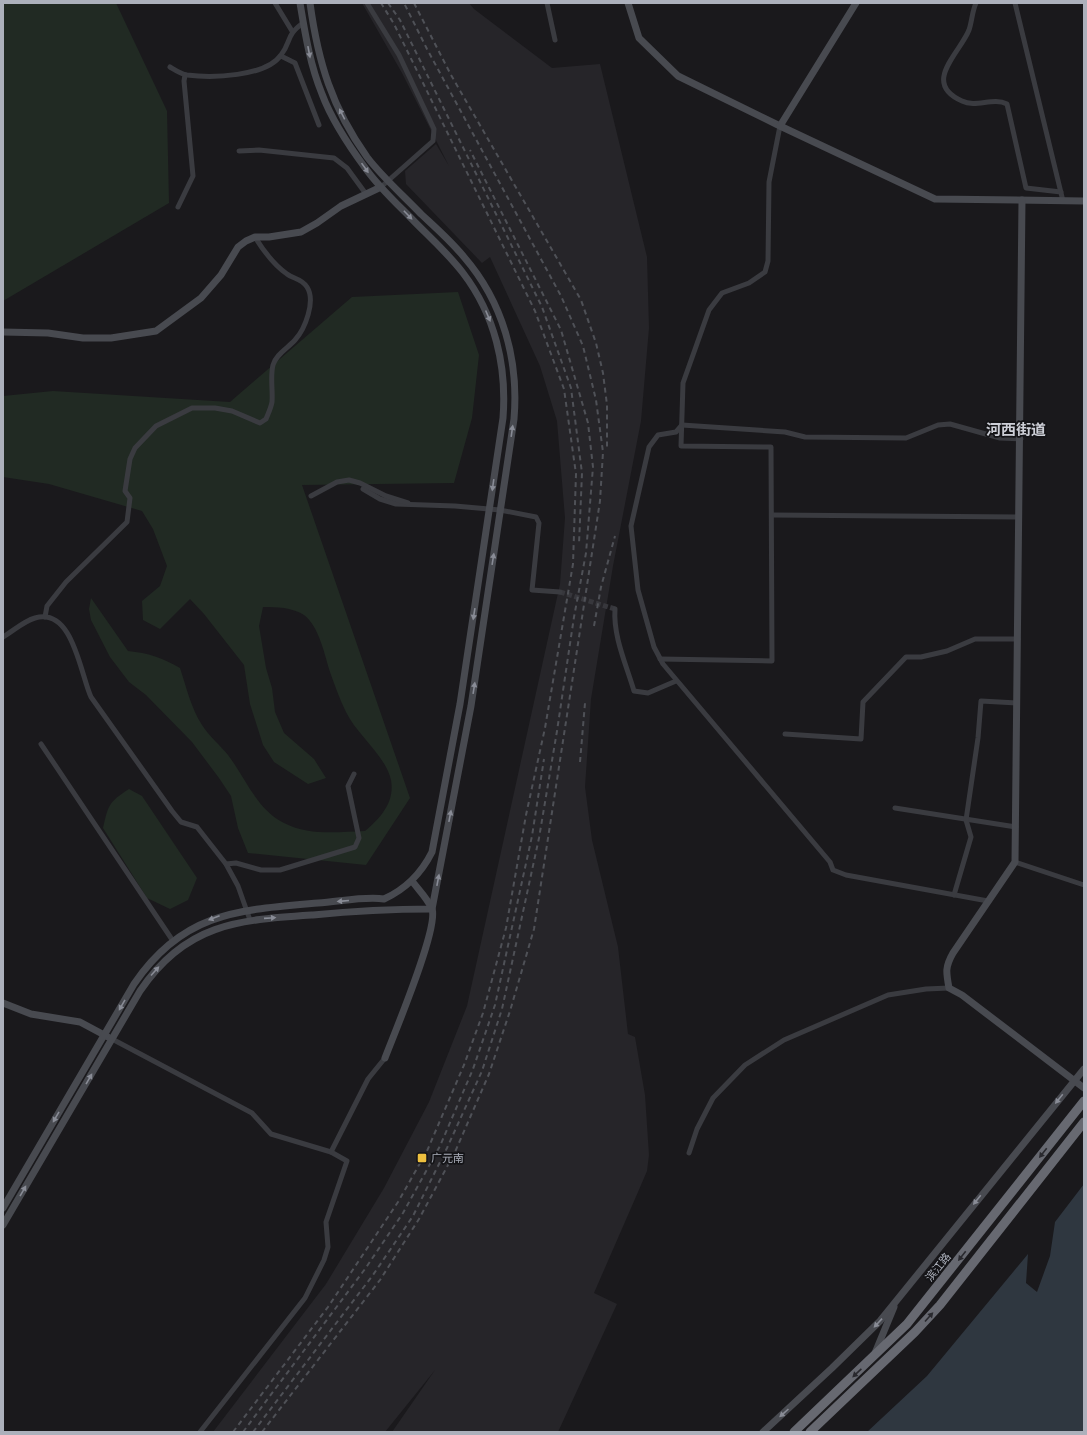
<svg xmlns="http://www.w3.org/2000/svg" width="1087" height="1435" viewBox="0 0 1087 1435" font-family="'Source Sans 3','Noto Sans SC',sans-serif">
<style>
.built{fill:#262529}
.green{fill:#212a23}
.water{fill:#2f3740}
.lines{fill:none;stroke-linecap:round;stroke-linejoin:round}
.street-tunnel{stroke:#37373c;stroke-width:5;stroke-dasharray:5 2.5;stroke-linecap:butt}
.street{stroke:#3a3b40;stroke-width:5}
.secondary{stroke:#484a50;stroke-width:7}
.highway{stroke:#676971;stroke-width:9}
.rail{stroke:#4f5157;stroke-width:2;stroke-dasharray:5 4;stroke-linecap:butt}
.oneway{fill:#898c96}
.oneway2{fill:#29292e}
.poi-dot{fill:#eec03f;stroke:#141417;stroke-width:1.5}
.labels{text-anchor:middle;stroke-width:3.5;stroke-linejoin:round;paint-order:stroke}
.poi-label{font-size:11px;fill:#acb0bb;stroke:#141417;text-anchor:start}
.street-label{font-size:11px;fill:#acb0bb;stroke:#141417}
.district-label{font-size:15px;font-weight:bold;fill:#cdcfd7;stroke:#141417}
</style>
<rect width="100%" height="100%" fill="#1a191c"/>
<polygon class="built" points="362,3 469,3 474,9 552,68 600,64 647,257 649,328 641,421 613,566 591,699 585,787 592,840 618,947 628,1034 635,1037 645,1095 649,1155 647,1171 638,1192 594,1293 617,1304 558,1432 392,1432 435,1370 385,1432 213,1432 326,1284 384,1188 429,1102 467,1006 560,584 565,518 557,421 540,366 490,257 482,263 406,184 405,171 436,144 449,166 402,73"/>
<g class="green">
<polygon points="3,3 116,3 167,111 169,203 3,301"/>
<path d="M458 292 479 355 472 418 454 483 302 485 410 798 366 865 248 853 238 828 231 796 219 778 192 742 146 695 129 682 110 657 91 620 89 609 91 598 128 651C148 653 163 658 180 668 186 686 191 708 202 725 209 736 220 745 228 755 245 777 257 810 284 823 309 836 338 832 365 831 380 818 395 803 391 780 386 756 357 735 346 712 340 700 335 686 330 672 325 656 319 626 304 615 291 607 277 607 263 607L259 626 266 668 272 688 275 712 284 733 314 759 326 778 308 784 274 762 263 745 250 704 244 665 204 614 190 599 160 629 143 620 142 601 160 586 167 566 153 529 142 511 49 484 3 477V396L53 391 230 402 352 297Z"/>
<path d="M129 789 142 796 197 878 188 900 170 909 147 898 103 828C108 805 109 802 129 789Z"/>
</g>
<polygon class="water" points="1084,1184 1084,1432 867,1432 927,1376 1028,1254 1026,1283 1037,1292 1050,1256 1055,1222"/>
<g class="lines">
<polyline class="street-tunnel" points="560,592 615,609"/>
<g class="street">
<polyline points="275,3 292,31"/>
<polyline points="367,3 399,55 434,129 433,141 381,187"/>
<polyline points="547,3 555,40"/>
<path d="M976 3C972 12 972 21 969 30 960 53 921 83 962 101 976 108 993 97 1007 104L1026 188 1061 192"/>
<polyline points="1015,3 1063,201"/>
<polyline points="281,56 295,63 319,125"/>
<path d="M170 67C175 70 181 74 187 75 211 78 266 77 281 55 292 41 285 36 303 23"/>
<polyline points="239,151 259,150 334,158 347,168 366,194"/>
<polyline points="178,207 193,176 184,81 185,75"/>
<polyline points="682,425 676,432 658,435 649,447 631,526 638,590 654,647 663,664 830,862 833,870 846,875 988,901"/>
<polyline points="682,425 785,432 805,437 906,438 938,425 950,424 1000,438 1021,439"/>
<polyline points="363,489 380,499 396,504 455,506 500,510 536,517 539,523 532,590 560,592"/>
<polyline points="311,496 337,482 349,480 360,483 386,496 408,503"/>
<polyline points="772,515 1019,517"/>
<path d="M615 609C613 636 626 664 634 691L648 693 676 681"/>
<path d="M45 617 47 606 66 582 127 522 130 498 125 491 130 459 135 448 156 426 192 408H215L232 411 260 423 266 419C268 414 271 408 272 402 273 390 270 377 273 365 276 354 288 348 295 340 305 329 316 301 307 287 301 278 293 279 287 274 274 265 263 250 255 237"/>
<path d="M3 637C13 631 24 621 35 618 73 607 80 673 91 697L172 811 181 822 197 827 226 864 238 886 250 920"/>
<polyline points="660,659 772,661 771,447 681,446 683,383 709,310 722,293 749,283 765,272 768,261 769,182 780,126"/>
<polyline points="785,734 861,739 863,702 906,657 921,657 947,651 975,639 1018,639"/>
<polyline points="41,744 173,941"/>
<polyline points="895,808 1016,827"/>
<polyline points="1015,862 1084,885"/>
<polyline points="226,864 236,863 261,870 280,870 355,847 359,838 348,786 354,774"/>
<polyline points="954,895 971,837 966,820 978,738 981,701 1017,703"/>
<polyline points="112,1039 252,1113 271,1134 331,1152 347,1161 326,1222 328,1247 324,1260 305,1298 200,1432"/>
<polyline points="331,1152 368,1079 385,1058"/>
<polyline points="689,1153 697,1129 713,1098 745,1065 784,1040 888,995 926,989 949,988"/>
</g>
<g class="secondary">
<polyline points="628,3 639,38 678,76 780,126"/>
<polyline points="856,3 780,126 935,199 1084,201"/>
<path d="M1022 200 1015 862 953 953C945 967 946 972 949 988L962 995 1084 1088"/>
<polyline points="3,332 48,333 83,338 111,338 156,331 201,298 221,275 238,247 246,241 255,237 269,237 301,232 317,223 341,206 381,187"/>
<polyline points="3,1003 31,1014 80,1022 108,1037"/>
<path d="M385 1058C394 1034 439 928 432 909 428 899 418 889 412 881"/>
<path d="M3 1208 134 984C183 912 238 910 318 903 338 902 364 896 384 899 406 889 421 874 432 852L460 704 503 418C507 366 495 315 463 273 447 252 427 235 409 216 394 201 378 186 366 169 349 146 332 121 322 94 310 65 305 33 300 3"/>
<path d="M3 1225 140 991C186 923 238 920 313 915 353 911 392 909 432 909L471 706 514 419C519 360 503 302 464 257 451 241 436 228 421 214 403 195 383 178 367 157 332 108 318 62 310 3"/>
<polyline points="875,1353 894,1307"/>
<polyline points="763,1432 832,1368 880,1321 1084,1069"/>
</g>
<g class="highway">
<polyline points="794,1432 907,1324 1084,1101"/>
<polyline points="810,1432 915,1332 940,1305 1084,1122"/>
</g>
<g class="rail">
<polyline points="388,3 400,20 542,307 571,388 582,473 579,544"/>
<polyline points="414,3 451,75 581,300 596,343 603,373 607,405 607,449"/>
<polyline points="594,626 601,587 615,536"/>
<polyline points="580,762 585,703"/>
<polyline points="233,1432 328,1307 398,1202 427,1151 464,1065 483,1013 506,928 526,815 545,728 573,564 576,474 564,389 535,311 394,24 381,3"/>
<polyline points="243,1432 365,1269 403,1213 440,1146 473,1069 495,1005 532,836 544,759"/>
<polyline points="253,1432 373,1275 413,1216 447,1148 482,1071 502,1009 539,838 557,731 574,617 586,553 593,467 588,423 561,330 470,150"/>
<polyline points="262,1432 380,1280 419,1219 455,1152 489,1074 510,1011 534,929 600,501 603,452 596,400 583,346 561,296 427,49 404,3"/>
</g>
</g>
<defs><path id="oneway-solid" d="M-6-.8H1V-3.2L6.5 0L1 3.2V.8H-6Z"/></defs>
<g class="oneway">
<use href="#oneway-solid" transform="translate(309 52) rotate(79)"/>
<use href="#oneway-solid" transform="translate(342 114) rotate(-117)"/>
<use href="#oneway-solid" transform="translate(365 168) rotate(55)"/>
<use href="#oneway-solid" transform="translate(408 215) rotate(46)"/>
<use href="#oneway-solid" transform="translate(488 316) rotate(67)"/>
<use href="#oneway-solid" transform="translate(512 431) rotate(-82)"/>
<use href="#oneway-solid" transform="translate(493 485) rotate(98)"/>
<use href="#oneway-solid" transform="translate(493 559) rotate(-81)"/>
<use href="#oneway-solid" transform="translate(474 614) rotate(99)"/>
<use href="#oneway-solid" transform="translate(474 688) rotate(-81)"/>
<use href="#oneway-solid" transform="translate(450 816) rotate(-79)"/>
<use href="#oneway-solid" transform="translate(438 880) rotate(-79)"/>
<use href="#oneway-solid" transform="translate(343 901) rotate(175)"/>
<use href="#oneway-solid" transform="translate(214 918) rotate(159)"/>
<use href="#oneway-solid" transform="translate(270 918) rotate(-4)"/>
<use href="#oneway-solid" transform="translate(155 971) rotate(-48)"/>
<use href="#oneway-solid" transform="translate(122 1005) rotate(120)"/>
<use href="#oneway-solid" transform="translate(89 1079) rotate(-60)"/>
<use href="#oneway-solid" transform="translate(1059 1099) rotate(129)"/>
<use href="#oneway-solid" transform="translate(56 1117) rotate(120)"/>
<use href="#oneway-solid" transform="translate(23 1191) rotate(-60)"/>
<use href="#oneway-solid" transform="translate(977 1200) rotate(129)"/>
<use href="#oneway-solid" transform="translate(878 1323) rotate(133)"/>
<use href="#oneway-solid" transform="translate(784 1413) rotate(138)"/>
</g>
<g class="oneway2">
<use href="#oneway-solid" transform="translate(1043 1153) rotate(128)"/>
<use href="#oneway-solid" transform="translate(962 1256) rotate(128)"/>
<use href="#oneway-solid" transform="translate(929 1317) rotate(-48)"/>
<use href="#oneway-solid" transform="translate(857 1373) rotate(137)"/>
</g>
<rect class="poi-dot" x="417" y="1153" width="10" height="10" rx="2"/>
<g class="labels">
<g class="poi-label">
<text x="431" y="1162">广元南</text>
</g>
<g class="street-label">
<text transform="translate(938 1267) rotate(-51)" y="4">滨江路</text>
</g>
<g class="district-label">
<text x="1016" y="435">河西街道</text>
</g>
</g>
<rect width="1087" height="1435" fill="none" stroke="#acb0bb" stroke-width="8"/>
</svg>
